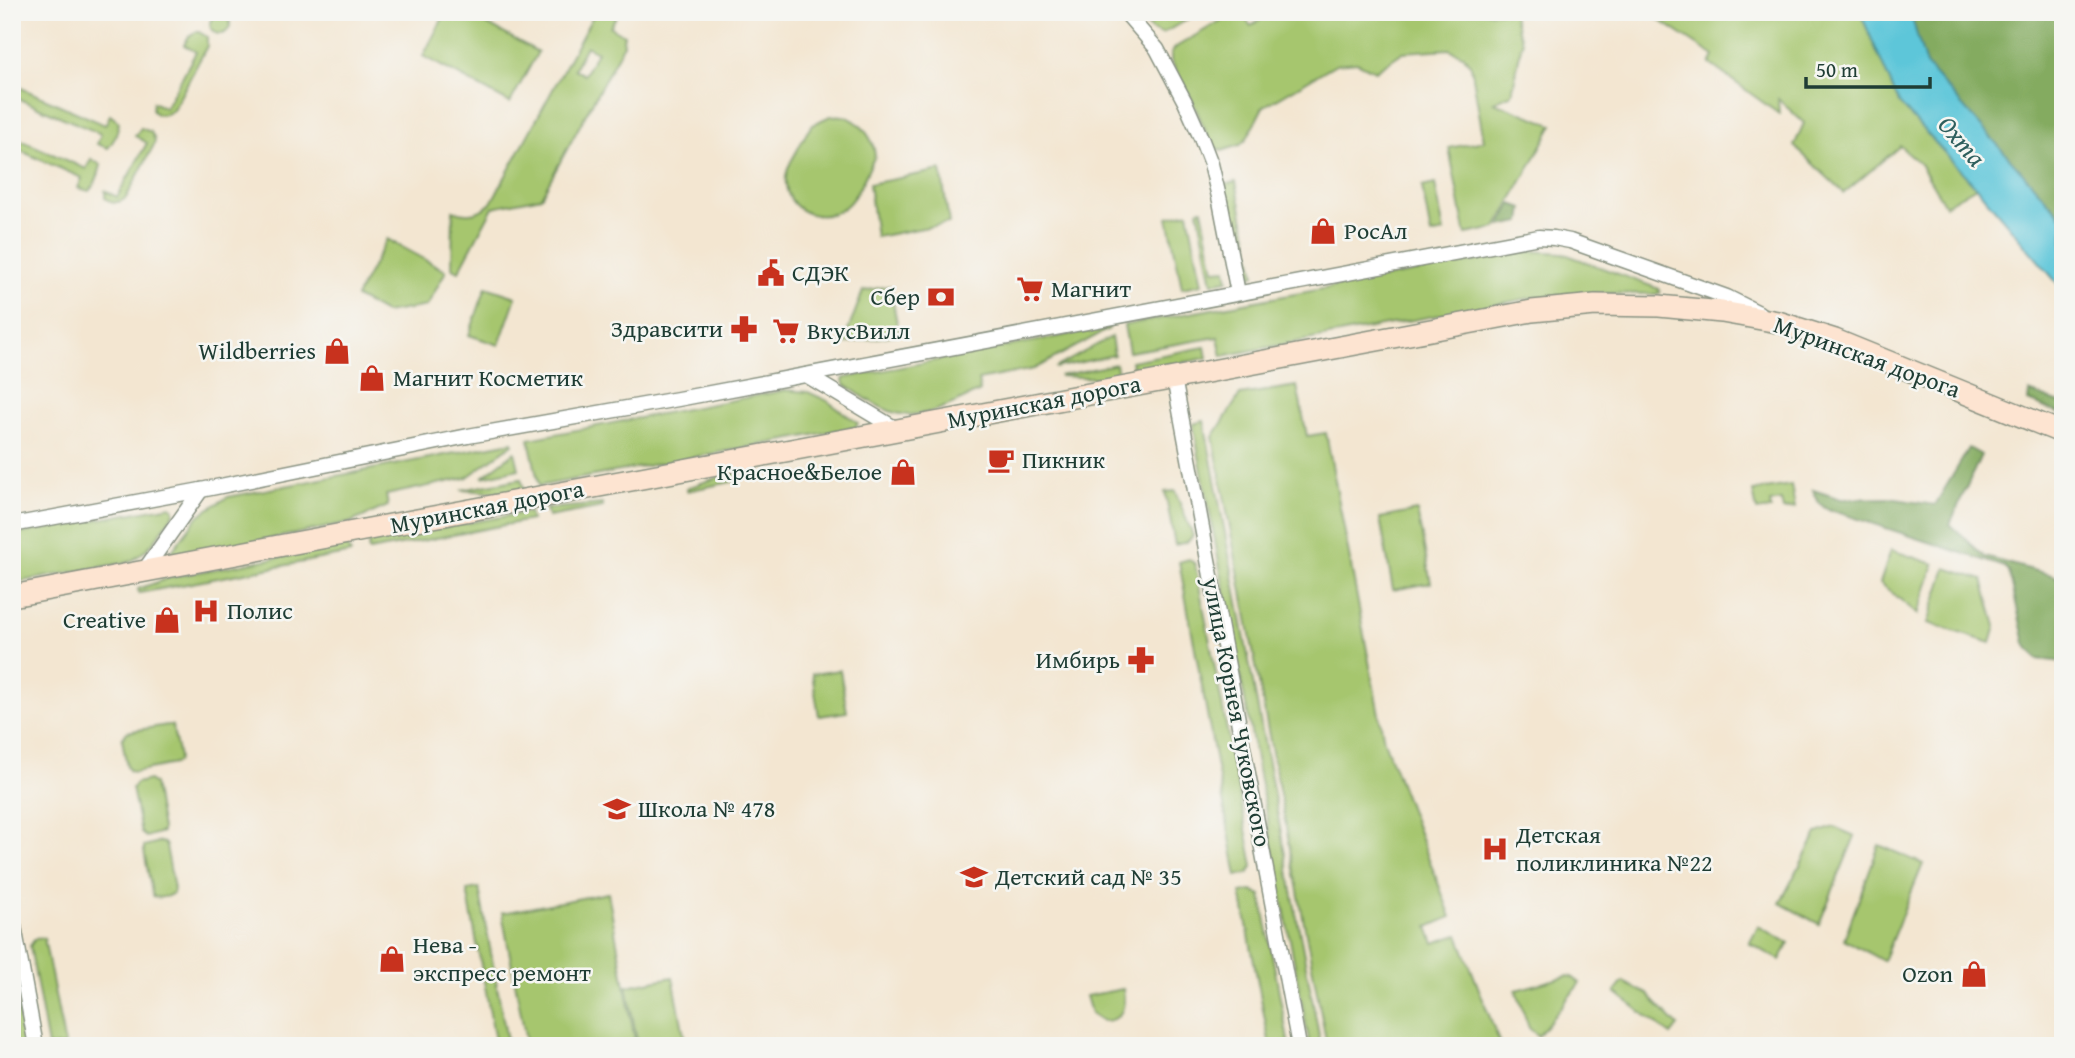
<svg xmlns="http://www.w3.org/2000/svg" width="2075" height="1058" viewBox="0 0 2075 1058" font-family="'Gentium Book Plus',serif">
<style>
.green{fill:#a6c66e;stroke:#628251;stroke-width:2;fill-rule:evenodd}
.forest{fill:#84ab61;stroke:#52744a;stroke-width:2}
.water{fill:#5dc6d9;stroke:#3e8286;stroke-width:2}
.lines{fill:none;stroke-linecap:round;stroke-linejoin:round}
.street-casing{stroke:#899282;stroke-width:17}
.secondary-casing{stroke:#899282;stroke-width:24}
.street{stroke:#fff;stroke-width:14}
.secondary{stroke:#fde4d1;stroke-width:21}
.labels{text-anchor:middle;stroke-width:5;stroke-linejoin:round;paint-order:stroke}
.poi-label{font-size:24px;fill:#1f3d34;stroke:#f6f6f2;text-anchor:start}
.street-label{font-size:24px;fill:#1f3d34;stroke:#f6f6f2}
.water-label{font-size:26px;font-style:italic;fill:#2e5f5d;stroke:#f6f6f2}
</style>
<rect width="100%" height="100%" fill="#f6f6f2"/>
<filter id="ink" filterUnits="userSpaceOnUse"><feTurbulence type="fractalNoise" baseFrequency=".0143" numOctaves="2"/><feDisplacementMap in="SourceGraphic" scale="14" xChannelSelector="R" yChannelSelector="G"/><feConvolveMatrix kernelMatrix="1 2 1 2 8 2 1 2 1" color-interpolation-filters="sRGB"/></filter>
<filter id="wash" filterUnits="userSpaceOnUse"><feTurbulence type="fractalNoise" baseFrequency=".00686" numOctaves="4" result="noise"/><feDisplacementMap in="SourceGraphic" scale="28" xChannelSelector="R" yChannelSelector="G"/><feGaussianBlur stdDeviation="1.57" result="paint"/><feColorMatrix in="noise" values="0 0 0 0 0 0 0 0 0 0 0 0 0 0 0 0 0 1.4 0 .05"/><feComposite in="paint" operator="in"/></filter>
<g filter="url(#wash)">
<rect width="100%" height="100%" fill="#f3e6d1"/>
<g class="green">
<polygon points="446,12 465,12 538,52 510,103 423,56"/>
<path d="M595 12H619L610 27 624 35 623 39 624 44 541 197 493 207 459 271 452 268 453 210C467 216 479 214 491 203ZM586 46 597 52 584 75 574 69Z"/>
<polygon points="1137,12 1200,12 1162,34 1151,30"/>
<polygon points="1262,12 1512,12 1522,42 1512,94 1494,102 1553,125 1496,228 1466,234 1465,231 1449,148 1484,141 1471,66 1463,55 1449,49 1403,52 1375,71 1357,62 1336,64 1263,107 1246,140 1240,145 1222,151 1212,146 1191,98 1171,61 1171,53 1176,47 1232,14 1242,15 1251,26 1265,17"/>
<polygon points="1647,12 1860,12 1899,103 1976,187 1945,205 1920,164 1900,146 1844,193 1794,146 1804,123 1778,99 1779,114 1710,64 1714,56"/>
<circle cx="220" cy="24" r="10"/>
<path d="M196 32H199L207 37V46L173 110C166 115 158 118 152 110L153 102 165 108 196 52 184 45 189 36Z"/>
<path d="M12 84 105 125 110 115 119 122C118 130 114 142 108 148L97 144 101 134 12 96Z"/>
<path d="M831 116C835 116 839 115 843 116 861 120 874 139 875 156 867 171 860 192 848 204 827 225 790 216 786 185 784 171 792 160 798 149 809 128 808 125 831 116Z"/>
<polygon points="141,128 151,132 155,140 154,145 126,198 121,201 113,203 105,198 105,191 117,197 147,143 135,136"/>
<path d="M12 136 86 169 91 159 101 165C99 174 95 185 89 191L78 188 82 178 12 147Z"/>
<polygon points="941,170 949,223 876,237 869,184"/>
<polygon points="1236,182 1255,275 1243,277 1224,185"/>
<polygon points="1435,184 1444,232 1431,235 1422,187"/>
<polygon points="1202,209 1214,270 1226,269 1228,280 1212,283 1198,210"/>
<polygon points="1188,212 1202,284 1182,288 1168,217"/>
<polygon points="387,239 446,271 427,306 385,313 356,297"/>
<polygon points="1531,251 1562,253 1659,289 1660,293 1655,294 1582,293 1530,298 1222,356 1218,337 1129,352 1124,325"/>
<polygon points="890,286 899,334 843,344 863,291"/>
<polygon points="486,287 516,297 499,345 469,335"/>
<path d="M1109 327V329L1034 369 978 380 980 391C952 404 919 424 887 410 872 404 858 393 845 385L843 381 844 378Z"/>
<polygon points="1111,337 1114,355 1055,368"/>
<polygon points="1205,347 1207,358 1133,372 1131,361"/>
<polygon points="1116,364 1118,374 1101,378 1059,376"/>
<polygon points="1297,386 1307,436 1326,433 1384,741 1451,917 1428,927 1434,943 1458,935 1501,1046 1327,1046 1213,437 1240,395"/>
<polygon points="786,390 808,392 826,400 858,423 856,427 539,486 529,439"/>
<polygon points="1204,421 1321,1046 1310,1046 1193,424"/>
<polygon points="512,442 513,444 466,478 386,495 388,506 349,523 173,558 171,555 172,551 199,515 228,497"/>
<polygon points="515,452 519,469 482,477"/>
<polygon points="733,472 739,475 740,480 687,491 687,488"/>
<polygon points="521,479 524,490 505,493 461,490"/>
<polygon points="1791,485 1795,508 1783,510 1781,501 1770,503 1771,509 1757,511 1753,491"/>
<polygon points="1175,491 1193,536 1187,542 1175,545 1165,492"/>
<polygon points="602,504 603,507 548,517 546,509"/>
<path d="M171 506 174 509V513C161 532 150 551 129 562L12 583V535Z"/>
<polygon points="1417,511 1431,583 1393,590 1380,518"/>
<polygon points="529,512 531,520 369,551 368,546 372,540"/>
<polygon points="346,545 351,553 139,593 138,589 172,577"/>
<polygon points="1891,550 1934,564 1918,614 1880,583"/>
<polygon points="1189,559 1195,564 1253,866 1249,873 1237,876 1179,562"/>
<polygon points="1946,568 1983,580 1996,626 1991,643 1928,623"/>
<polygon points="840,670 847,712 819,716 812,674"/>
<polygon points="167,725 172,725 179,757 178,761 174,764 134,772 130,771 127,767 122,739 127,732"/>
<polygon points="149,780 154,784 162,829 162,832 146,837 141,833 132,788 136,783"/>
<polygon points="1834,827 1855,836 1819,924 1780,903 1817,833"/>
<path d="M159 842 164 843 166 846 174 889 173 893C168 897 161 898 154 897L152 893 144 851V846Z"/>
<polygon points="1879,845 1923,864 1883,961 1844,939"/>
<polygon points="479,888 508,1046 496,1046 467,890"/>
<polygon points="1252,891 1261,895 1289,1046 1270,1046 1241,893"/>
<polygon points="608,893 636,1046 527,1046 502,913"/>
<polygon points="1758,926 1789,943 1780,960 1749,943"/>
<polygon points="44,938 65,1046 48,1046 30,946 35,939"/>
<polygon points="1567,976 1572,977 1580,983 1538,1036 1529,1028 1516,990"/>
<polygon points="673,977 686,1046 638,1046 627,986"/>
<polygon points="12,979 25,1046 12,1046"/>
<polygon points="1623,982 1647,994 1678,1026 1671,1035 1615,992"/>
<path d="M1123 989C1126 1006 1123 1021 1103 1021L1091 1013 1086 996Z"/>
</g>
<g class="forest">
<polygon points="1910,12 2063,12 2063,218 1926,65"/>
<polygon points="1512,204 1523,208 1521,222 1500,226"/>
<polygon points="2029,392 2063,404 2063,415 2028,401"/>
<polygon points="1969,448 1981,455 1950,524 1985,557 2055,576 2063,583 2063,662 2037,659 2025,643 2009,572 2005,567 1825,508 1819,503 1813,490 1841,499 1889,498 1935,505"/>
</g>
<polygon class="water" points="1860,12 1910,12 1926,65 2063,218 2063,290 1976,187 1899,103"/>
</g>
<g filter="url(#ink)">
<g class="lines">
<defs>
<g id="street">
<polyline points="1125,12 1157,49 1185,102 1201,138 1211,164 1220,201 1238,293"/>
<polyline points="806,375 898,430"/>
<polyline points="1174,378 1299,1046"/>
<polyline points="12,525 201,490 468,436 678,399 1539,237 1554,238 1570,241 1727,297 1759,313"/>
<polyline points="143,572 201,490"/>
<polyline points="12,915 36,1046"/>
</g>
<polyline id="secondary" points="12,596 1532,311 1595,305 1659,306 1722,312 1778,322 1835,340 2063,433"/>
</defs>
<use href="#street" class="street-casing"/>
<use href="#secondary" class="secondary-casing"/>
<use href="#street" class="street"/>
<use href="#secondary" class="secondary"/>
</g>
</g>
<defs>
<symbol id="shop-bare" viewBox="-9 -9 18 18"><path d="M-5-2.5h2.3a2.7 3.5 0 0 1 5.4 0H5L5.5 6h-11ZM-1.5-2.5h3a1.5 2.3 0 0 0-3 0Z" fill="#c8321e" stroke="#f6f6f2" stroke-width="2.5" paint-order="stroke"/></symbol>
<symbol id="civic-bare" viewBox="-9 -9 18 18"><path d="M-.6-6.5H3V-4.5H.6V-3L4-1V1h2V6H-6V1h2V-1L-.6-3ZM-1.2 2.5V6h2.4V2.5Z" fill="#c8321e" stroke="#f6f6f2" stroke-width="2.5" paint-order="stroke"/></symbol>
<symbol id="supermarket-bare" viewBox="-9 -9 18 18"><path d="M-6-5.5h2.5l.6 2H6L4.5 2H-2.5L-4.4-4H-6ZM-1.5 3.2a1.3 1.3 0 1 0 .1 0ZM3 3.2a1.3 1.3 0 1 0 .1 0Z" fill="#c8321e" stroke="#f6f6f2" stroke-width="2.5" paint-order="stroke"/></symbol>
<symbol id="bank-bare" viewBox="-9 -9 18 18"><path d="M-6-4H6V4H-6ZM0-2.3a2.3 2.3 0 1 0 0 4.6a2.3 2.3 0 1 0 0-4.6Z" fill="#c8321e" stroke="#f6f6f2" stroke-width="2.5" paint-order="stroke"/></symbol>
<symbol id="pharmacy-bare" viewBox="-9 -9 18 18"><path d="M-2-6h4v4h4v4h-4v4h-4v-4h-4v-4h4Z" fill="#c8321e" stroke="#f6f6f2" stroke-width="2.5" paint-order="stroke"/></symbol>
<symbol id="cafe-bare" viewBox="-9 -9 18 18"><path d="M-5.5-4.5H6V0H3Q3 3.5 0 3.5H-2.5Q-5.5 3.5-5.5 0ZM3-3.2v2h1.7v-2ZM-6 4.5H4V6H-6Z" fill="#c8321e" stroke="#f6f6f2" stroke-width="2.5" paint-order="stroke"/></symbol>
<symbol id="hospital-bare" viewBox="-9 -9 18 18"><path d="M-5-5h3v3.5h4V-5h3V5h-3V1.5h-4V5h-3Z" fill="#c8321e" stroke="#f6f6f2" stroke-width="2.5" paint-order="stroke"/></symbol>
<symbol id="school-bare" viewBox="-9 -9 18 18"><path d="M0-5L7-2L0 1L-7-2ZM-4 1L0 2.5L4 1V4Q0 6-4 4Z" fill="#c8321e" stroke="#f6f6f2" stroke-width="2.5" paint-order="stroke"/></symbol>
</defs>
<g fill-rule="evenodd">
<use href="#shop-bare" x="1304" y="212" width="38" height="38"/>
<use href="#civic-bare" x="752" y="254" width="38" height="38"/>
<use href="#supermarket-bare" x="1011" y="270" width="38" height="38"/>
<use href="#bank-bare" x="922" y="278" width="38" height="38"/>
<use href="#pharmacy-bare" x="725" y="310" width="38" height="38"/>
<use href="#supermarket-bare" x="767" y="312" width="38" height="38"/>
<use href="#shop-bare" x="318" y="332" width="38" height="38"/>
<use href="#shop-bare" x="353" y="359" width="38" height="38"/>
<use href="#cafe-bare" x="982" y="441" width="38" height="38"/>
<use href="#shop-bare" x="884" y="453" width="38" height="38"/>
<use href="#hospital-bare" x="187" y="592" width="38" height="38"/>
<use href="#shop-bare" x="148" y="601" width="38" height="38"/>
<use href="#pharmacy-bare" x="1122" y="641" width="38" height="38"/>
<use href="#school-bare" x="598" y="790" width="38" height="38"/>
<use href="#hospital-bare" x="1476" y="830" width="38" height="38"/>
<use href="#school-bare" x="955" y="858" width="38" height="38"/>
<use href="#shop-bare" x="373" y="940" width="38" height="38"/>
<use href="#shop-bare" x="1955" y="955" width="38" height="38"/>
</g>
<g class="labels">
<g class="poi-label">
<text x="1344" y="239">РосАл</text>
<text x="792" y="281">СДЭК</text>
<text x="1051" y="297">Магнит</text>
<text x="920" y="305" text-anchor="end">Сбер</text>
<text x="723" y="337" text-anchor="end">Здравсити</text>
<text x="807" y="339">ВкусВилл</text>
<text x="316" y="359" text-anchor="end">Wildberries</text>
<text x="393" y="386">Магнит Косметик</text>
<text x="1022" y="468">Пикник</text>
<text x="882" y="480" text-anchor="end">Красное&amp;Белое</text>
<text x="227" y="619">Полис</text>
<text x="146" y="628" text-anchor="end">Creative</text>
<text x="1120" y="668" text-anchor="end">Имбирь</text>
<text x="638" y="817">Школа № 478</text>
<text x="1516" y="843">Детская<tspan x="1516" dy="28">поликлиника №22</tspan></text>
<text x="995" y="885">Детский сад № 35</text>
<text x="413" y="953">Нева -<tspan x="413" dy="28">экспресс ремонт</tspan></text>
<text x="1953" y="982" text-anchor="end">Ozon</text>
</g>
<g class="street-label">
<text transform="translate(1867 357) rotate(20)" y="8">Муринская дорога</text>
<text transform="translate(1044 402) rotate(-11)" y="8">Муринская дорога</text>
<text transform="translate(487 507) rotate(-11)" y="8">Муринская дорога</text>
<text transform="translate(1237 712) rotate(79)" y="8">улица Корнея Чуковского</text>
</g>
<g class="water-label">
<text transform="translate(1962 141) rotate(49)" y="9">Охта</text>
</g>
</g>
<rect width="2075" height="1058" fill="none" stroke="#f6f6f2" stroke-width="42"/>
<path d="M1806 77v10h124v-10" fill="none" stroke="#1f3d34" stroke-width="3.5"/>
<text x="1816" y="77" font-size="21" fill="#1f3d34" stroke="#f6f6f2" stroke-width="5" paint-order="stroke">50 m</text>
</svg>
